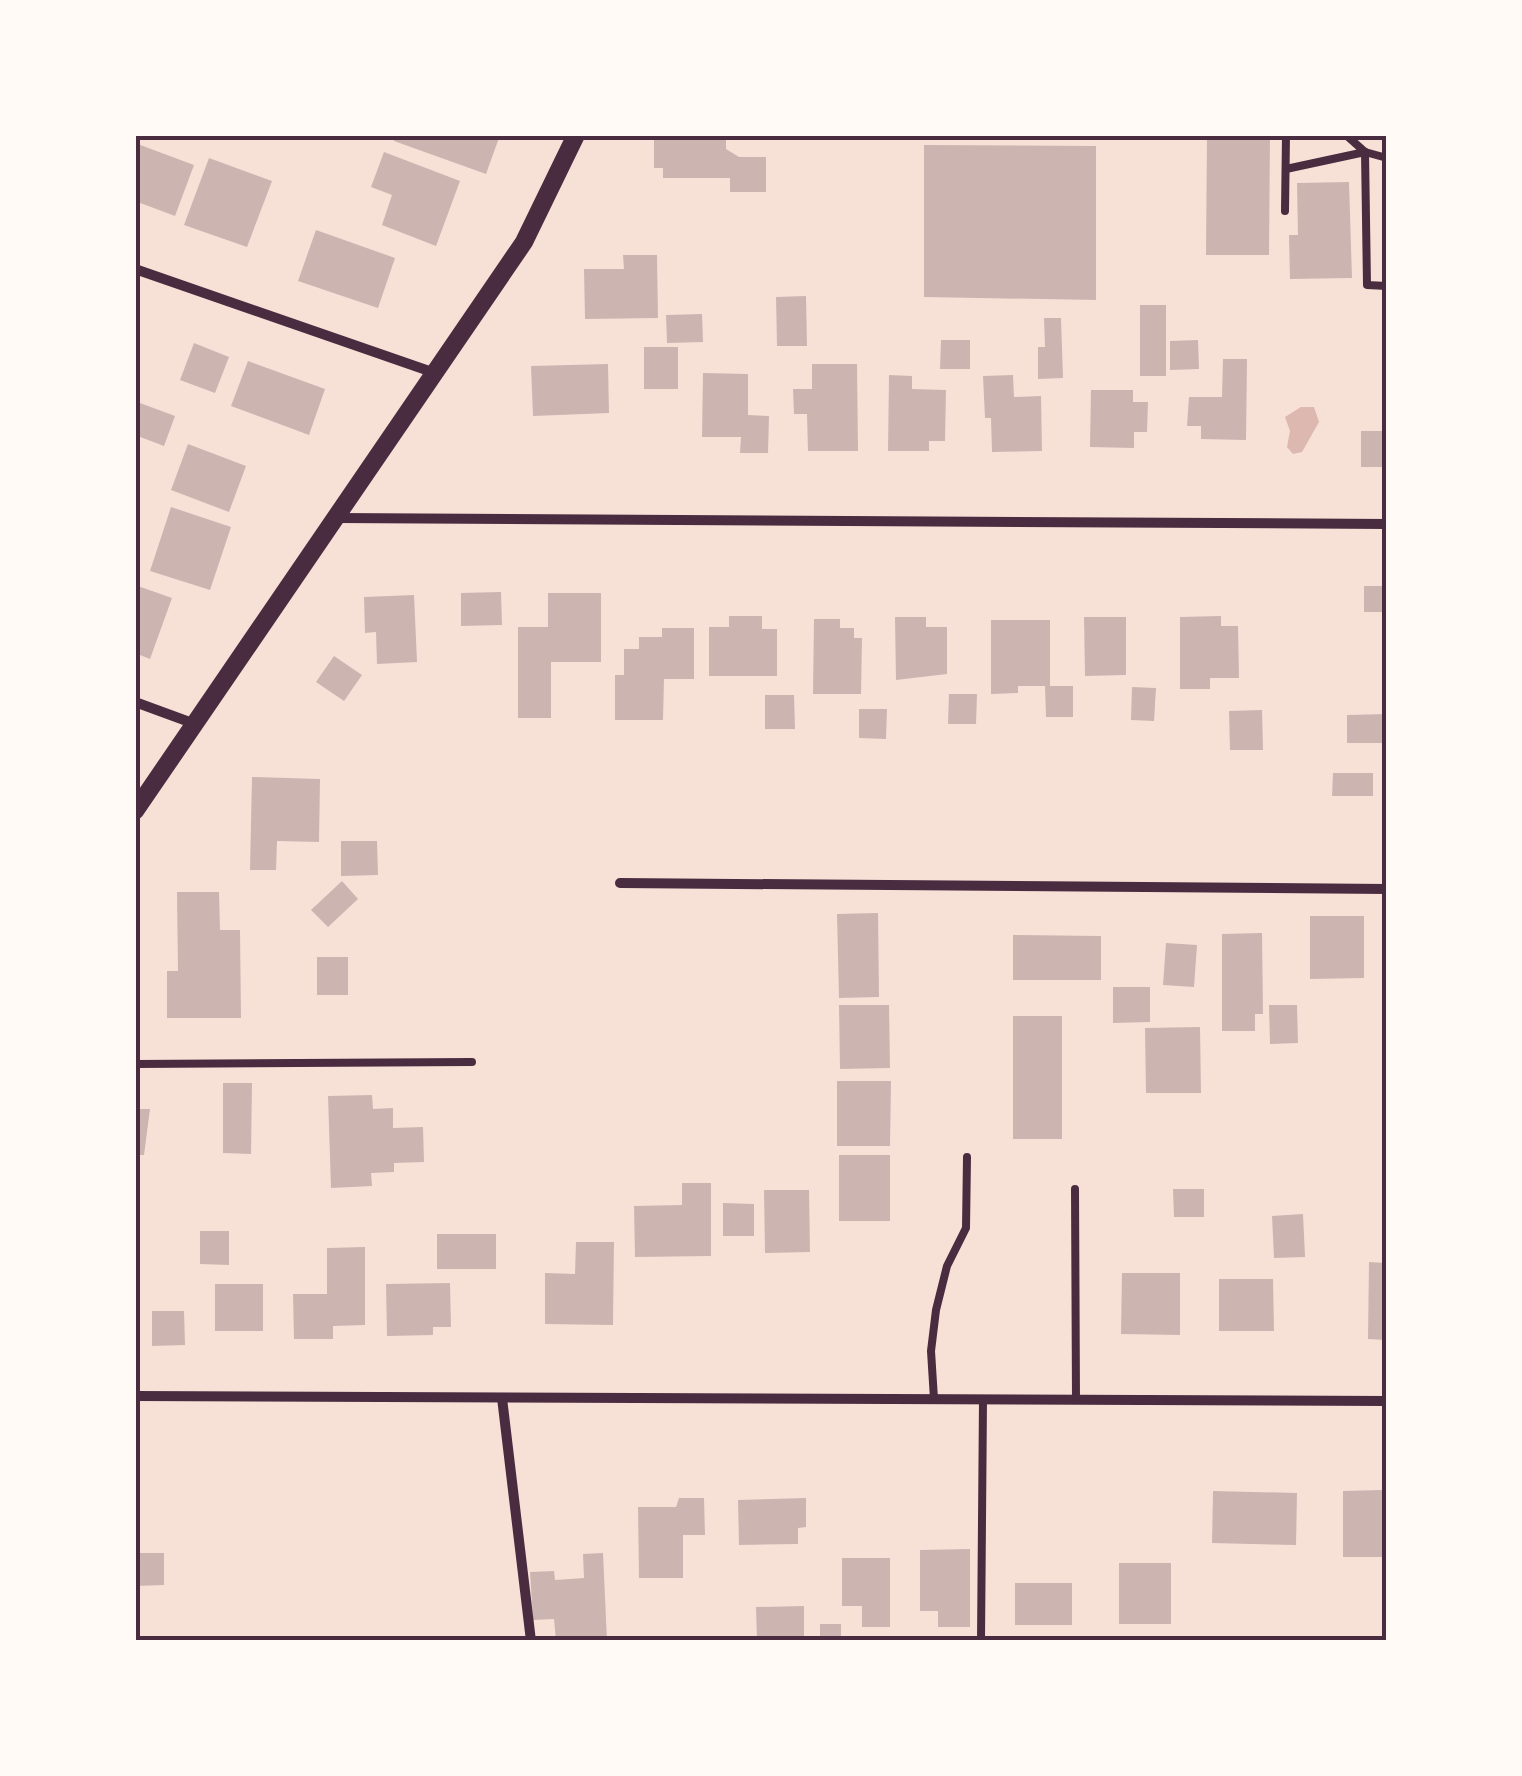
<svg xmlns="http://www.w3.org/2000/svg" width="1522" height="1776" viewBox="0 0 1522 1776" font-family="Lato,sans-serif">
<style>
.water{fill:#dcb8b0}
.building{fill:#ccb4b1}
.lines{fill:none;stroke-linecap:round;stroke-linejoin:round}
.service{stroke:#4a2c40;stroke-width:8}
.minor{stroke:#4a2c40;stroke-width:10}
.tertiary{stroke:#4a2c40;stroke-width:18}
.neatline{fill:none;stroke:#4a2c40;stroke-width:4}
</style>
<rect width="100%" height="100%" fill="#f7e1d7"/>
<polygon class="water" points="1301,407 1314,407 1319,422 1302,452 1293,454 1287,447 1290,431 1285,417"/>
<g class="building">
<polygon points="396,135 500,135 486,174 394,141"/>
<polygon points="666,135 726,135 726,149 739,157 766,157 766,192 730,192 730,178 663,178 663,168 654,168 654,139 666,139"/>
<polygon points="1207,135 1270,135 1269,255 1206,255"/>
<polygon points="135,143 194,165 175,216 135,201"/>
<polygon points="924,145 1096,146 1096,300 924,297"/>
<polygon points="384,152 460,181 436,246 382,225 392,195 371,187"/>
<polygon points="209,158 272,181 247,247 184,225"/>
<polygon points="1349,182 1352,278 1290,279 1289,235 1298,235 1297,183"/>
<polygon points="316,230 395,258 378,308 298,281"/>
<polygon points="623,255 657,255 658,318 585,319 584,269 624,269"/>
<polygon points="806,296 807,346 777,346 776,297"/>
<rect x="1140" y="305" width="26" height="71"/>
<polygon points="702,314 703,342 667,343 666,315"/>
<polygon points="1044,318 1061,318 1063,378 1038,379 1038,347 1045,347"/>
<polygon points="941,340 970,340 970,369 940,369"/>
<polygon points="1198,340 1199,369 1170,370 1170,341"/>
<polygon points="194,343 229,357 215,393 180,380"/>
<rect x="644" y="347" width="34" height="42"/>
<polygon points="1223,359 1247,359 1246,440 1201,439 1201,426 1187,426 1189,397 1222,397"/>
<polygon points="248,361 325,389 309,435 231,406"/>
<polygon points="608,364 609,413 533,416 531,366"/>
<polygon points="812,364 857,364 858,451 808,451 807,414 794,414 793,389 812,389"/>
<polygon points="703,373 748,374 748,415 769,416 768,453 740,453 741,437 702,437"/>
<polygon points="889,375 912,376 912,389 946,390 945,441 929,441 929,451 888,451"/>
<polygon points="1013,375 1014,397 1041,396 1042,451 992,452 991,418 985,418 983,376"/>
<polygon points="1091,390 1133,390 1133,402 1148,402 1147,432 1134,432 1134,448 1090,447"/>
<polygon points="140,403 175,416 164,446 135,435"/>
<rect x="1361" y="431" width="26" height="36"/>
<polygon points="188,444 246,466 229,512 171,490"/>
<polygon points="171,507 231,527 210,590 150,571"/>
<polygon points="135,585 172,598 150,659 135,653"/>
<rect x="1364" y="586" width="23" height="26"/>
<polygon points="501,592 502,625 461,626 461,593"/>
<polygon points="548,593 601,593 601,662 551,662 551,718 518,718 518,627 548,627"/>
<polygon points="414,595 417,662 377,664 376,632 365,633 364,597"/>
<polygon points="729,616 762,616 762,629 777,629 777,676 709,676 709,627 729,627"/>
<polygon points="1221,616 1221,626 1238,626 1239,678 1210,678 1210,689 1180,689 1180,617"/>
<polygon points="895,617 926,617 926,627 947,627 947,674 896,680"/>
<polygon points="1084,617 1126,617 1126,675 1085,676"/>
<polygon points="814,619 840,619 840,628 854,628 854,638 862,638 861,694 813,694"/>
<polygon points="991,620 1050,620 1050,686 1073,686 1073,717 1046,717 1045,686 1018,686 1018,693 991,694"/>
<polygon points="662,628 694,628 694,679 664,679 663,720 615,720 615,675 624,675 624,649 639,649 639,637 662,637"/>
<polygon points="334,656 362,675 344,701 316,682"/>
<polygon points="1132,687 1156,688 1154,721 1131,720"/>
<polygon points="949,694 977,694 976,724 948,724"/>
<polygon points="765,695 794,695 795,729 765,729"/>
<polygon points="859,709 887,709 886,739 859,738"/>
<polygon points="1262,710 1263,750 1230,750 1229,711"/>
<polygon points="1387,714 1387,743 1347,743 1347,715"/>
<polygon points="1333,773 1373,773 1373,796 1332,796"/>
<polygon points="252,777 320,779 319,842 277,841 276,870 250,870"/>
<polygon points="341,841 377,841 378,875 341,876"/>
<polygon points="342,881 358,899 328,927 311,910"/>
<polygon points="177,892 219,892 220,930 240,930 241,1018 167,1018 167,971 178,971"/>
<polygon points="878,913 879,997 839,998 837,914"/>
<polygon points="1310,916 1364,916 1364,978 1310,979"/>
<polygon points="1262,933 1263,1014 1255,1014 1255,1031 1222,1031 1222,934"/>
<polygon points="1013,935 1101,936 1101,980 1013,980"/>
<polygon points="1166,943 1197,945 1194,987 1163,985"/>
<rect x="317" y="957" width="31" height="38"/>
<polygon points="1113,987 1150,987 1150,1022 1113,1023"/>
<polygon points="839,1005 889,1005 890,1068 840,1069"/>
<polygon points="1269,1005 1297,1005 1298,1043 1270,1044"/>
<rect x="1013" y="1016" width="49" height="123"/>
<polygon points="1200,1027 1201,1093 1146,1093 1145,1028"/>
<polygon points="837,1081 891,1081 890,1146 837,1146"/>
<polygon points="223,1083 252,1083 251,1154 223,1153"/>
<polygon points="372,1095 373,1109 393,1108 393,1128 423,1127 424,1162 394,1163 394,1172 371,1173 372,1186 331,1188 328,1096"/>
<polygon points="135,1109 150,1109 144,1155 135,1155"/>
<rect x="839" y="1155" width="51" height="66"/>
<polygon points="682,1183 711,1183 711,1256 635,1257 634,1206 682,1205"/>
<polygon points="1173,1189 1204,1189 1204,1217 1174,1217"/>
<polygon points="764,1190 809,1190 810,1252 765,1253"/>
<polygon points="723,1203 754,1204 754,1236 723,1236"/>
<polygon points="1303,1214 1305,1257 1274,1258 1272,1216"/>
<polygon points="200,1231 229,1231 229,1265 200,1264"/>
<rect x="437" y="1234" width="59" height="35"/>
<polygon points="576,1242 614,1242 613,1325 545,1324 545,1273 575,1274"/>
<polygon points="365,1247 365,1325 333,1326 333,1339 294,1339 293,1294 327,1294 327,1248"/>
<polygon points="1369,1262 1387,1263 1387,1340 1368,1339"/>
<polygon points="1122,1273 1180,1273 1180,1335 1121,1334"/>
<polygon points="1219,1279 1273,1279 1274,1331 1219,1331"/>
<polygon points="450,1283 451,1327 433,1327 433,1335 387,1336 386,1284"/>
<rect x="215" y="1284" width="48" height="47"/>
<polygon points="152,1311 184,1311 185,1345 152,1346"/>
<polygon points="1382,1490 1383,1557 1343,1557 1343,1491"/>
<polygon points="1213,1491 1297,1493 1296,1545 1212,1543"/>
<polygon points="679,1498 704,1498 705,1535 683,1535 683,1578 639,1578 638,1507 676,1507"/>
<polygon points="806,1498 806,1527 798,1528 798,1544 739,1545 738,1500"/>
<polygon points="970,1549 970,1627 938,1627 938,1611 920,1611 920,1550"/>
<polygon points="135,1553 164,1553 164,1585 135,1586"/>
<polygon points="603,1553 607,1641 556,1641 554,1619 533,1620 530,1572 554,1571 555,1580 584,1578 583,1554"/>
<polygon points="842,1558 890,1558 890,1627 862,1627 862,1606 842,1606"/>
<rect x="1119" y="1563" width="52" height="61"/>
<rect x="1015" y="1583" width="57" height="42"/>
<polygon points="804,1606 804,1641 757,1641 756,1607"/>
<rect x="820" y="1624" width="21" height="17"/>
</g>
<g class="lines">
<g class="service">
<polyline points="1346,135 1365,152 1387,158"/>
<polyline points="1365,152 1367,285 1387,286"/>
<polyline points="1286,169 1365,152"/>
<polyline points="1285,211 1286,135"/>
<polyline points="135,1064 472,1062"/>
<polyline points="1075,1189 1076,1400"/>
<polyline points="934,1399 931,1351 936,1310 947,1266 966,1228 967,1157"/>
<polyline points="981,1641 983,1400"/>
</g>
<g class="minor">
<polyline points="135,269 435,373"/>
<polyline points="336,518 1387,524"/>
<polyline points="135,702 195,724"/>
<polyline points="620,883 1387,889"/>
<polyline points="135,1396 1387,1401"/>
<polyline points="502,1398 531,1641"/>
</g>
<polyline class="tertiary" points="135,811 524,242 576,135"/>
</g>
<rect width="1522" height="1776" fill="none" stroke="#fffaf5" stroke-width="275"/>
<rect x="138" y="138" width="1246" height="1500" class="neatline"/>
</svg>
